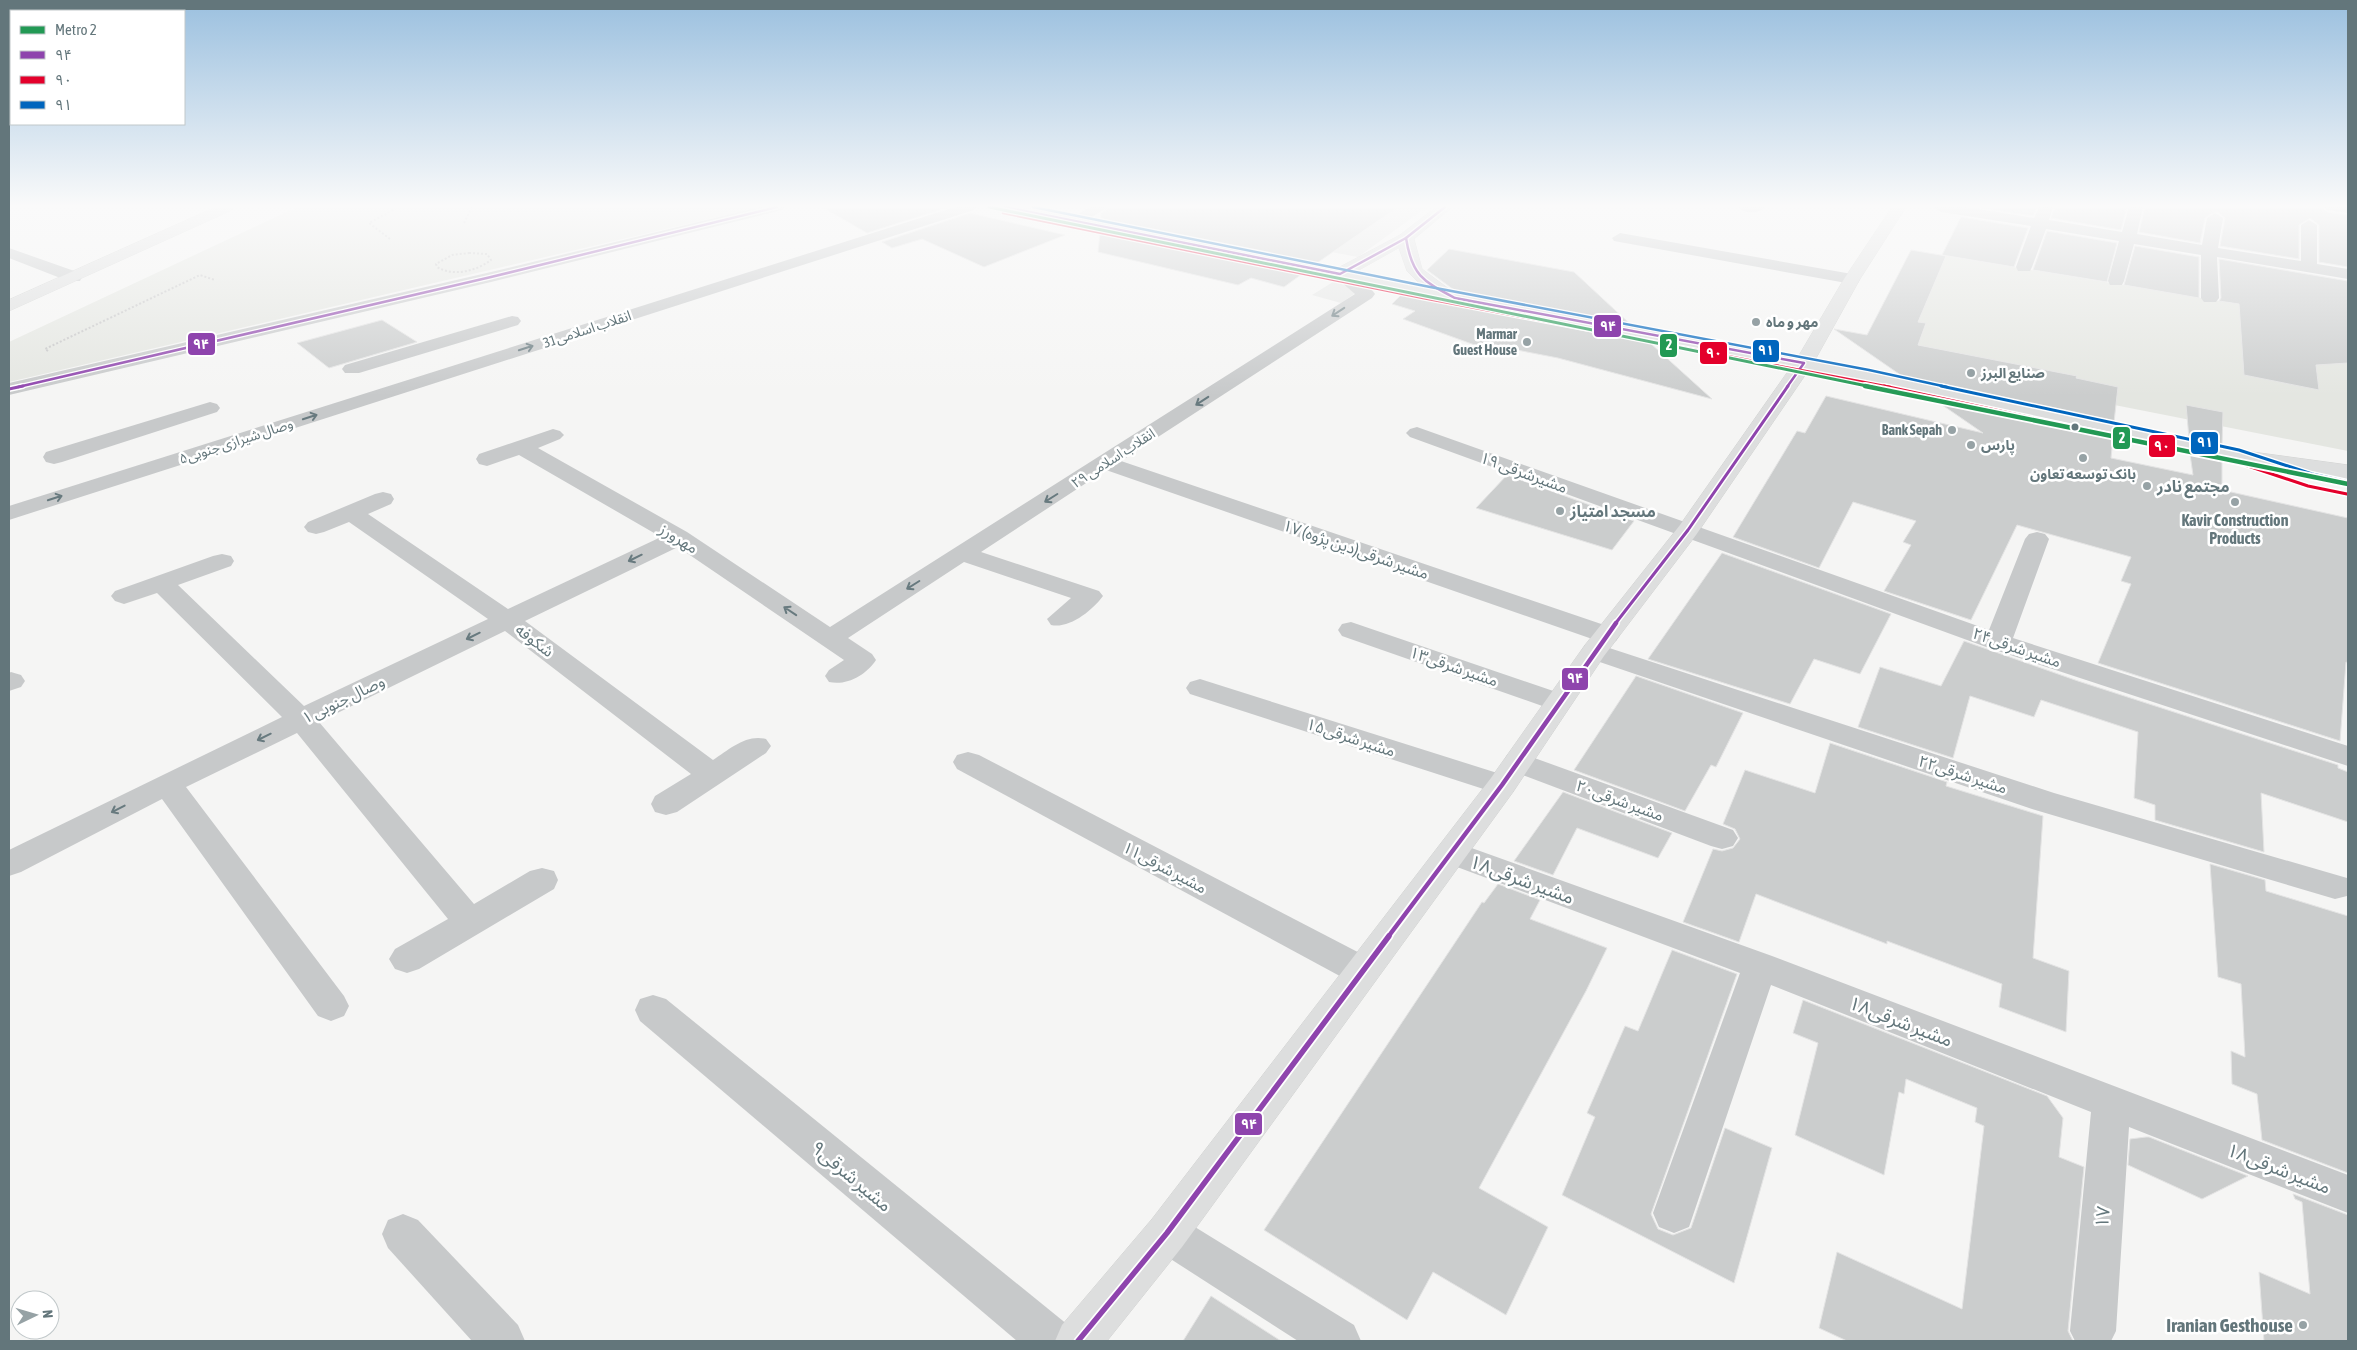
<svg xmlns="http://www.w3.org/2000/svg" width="2357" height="1350" viewBox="0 0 2357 1350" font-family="'Asap Condensed','Noto Sans Arabic',sans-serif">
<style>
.built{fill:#e5e6e5}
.green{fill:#e4e6e1}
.building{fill:#cbcdcd;stroke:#e4e4e4}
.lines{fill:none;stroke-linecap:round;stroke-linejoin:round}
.major-casing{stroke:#d1d2d1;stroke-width:1}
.path{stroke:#c5c5c6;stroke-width:2;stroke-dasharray:2 2;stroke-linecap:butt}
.minor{fill:#c7c9ca;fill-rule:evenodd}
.major{fill:#dddede;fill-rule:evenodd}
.bus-1-far3-casing{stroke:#fff;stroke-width:5}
.bus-1-far2-casing{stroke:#fff;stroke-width:6}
.bus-1-far1-casing{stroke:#fff;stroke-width:8}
.bus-1-casing{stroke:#fff;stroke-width:9}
.bus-2-far1-casing{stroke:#fff;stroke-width:5}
.bus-2-casing{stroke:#fff;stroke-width:6}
.bus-3-far1-casing{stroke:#fff;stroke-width:5}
.bus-3-casing{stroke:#fff;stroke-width:6}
.bus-1-far3{stroke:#8e44ad;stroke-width:2.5}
.bus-1-far2{stroke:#8e44ad;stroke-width:3}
.bus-1-far1{stroke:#8e44ad;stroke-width:4.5}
.bus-1{stroke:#8e44ad;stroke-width:5.5}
.bus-2-far1{stroke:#e4002b;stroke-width:2.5}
.bus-2{stroke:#e4002b;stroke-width:3}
.bus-3-far1{stroke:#0065bd;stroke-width:2.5}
.bus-3{stroke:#0065bd;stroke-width:3}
.metro-1-far1-casing{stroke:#fff;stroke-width:5.5}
.metro-1-casing{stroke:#fff;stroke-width:8}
.metro-1-far1{stroke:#229954;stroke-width:3}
.metro-1{stroke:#229954;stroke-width:4.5}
.oneway{stroke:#687a7f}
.poi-dot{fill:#96a2a5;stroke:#fff;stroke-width:2}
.bus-dot{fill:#63767b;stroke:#fff;stroke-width:2}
.labels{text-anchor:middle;stroke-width:5;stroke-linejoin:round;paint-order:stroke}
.far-poi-label{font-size:14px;font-weight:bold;fill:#63767b;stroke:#fff;text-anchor:start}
.far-street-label{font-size:14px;fill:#63767b;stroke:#fff}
.street-label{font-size:16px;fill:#63767b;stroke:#fff}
.poi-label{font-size:16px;font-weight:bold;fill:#63767b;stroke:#fff;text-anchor:start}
.near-street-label{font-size:19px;fill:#63767b;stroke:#fff}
.near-poi-label{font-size:19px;font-weight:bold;fill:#63767b;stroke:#fff;text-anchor:end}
.line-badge{stroke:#fff;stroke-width:2}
.badge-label{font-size:14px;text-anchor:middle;font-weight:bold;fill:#fff}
</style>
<rect width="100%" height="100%" fill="#f5f5f4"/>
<g class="built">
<polygon points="1093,207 1427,207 1358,257"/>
<polygon points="1333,282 1361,289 1341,303 1312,295"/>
</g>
<g class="green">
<polygon points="297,207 760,207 9,382 9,342"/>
<polygon points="1946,256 2348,322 2348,451 2074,397 2077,376 1918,345 1926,324 1918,322"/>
</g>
<g class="building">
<polygon points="822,207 939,207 946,208 867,233"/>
<polygon points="1110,207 1398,207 1317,263 1101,220 1101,213"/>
<polygon points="1975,207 2037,207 2033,216"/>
<polygon points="2055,207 2127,207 2121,230 2051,218"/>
<polygon points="2145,207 2322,207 2327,212 2348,215 2348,267 2319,262 2319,225 2310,218 2299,225 2299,259 2220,246 2225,218 2216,211 2205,218 2200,243 2139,232"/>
<polygon points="970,213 1065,235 984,267 922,239 892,248 882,242"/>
<polygon points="1961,217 2028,228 2014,267 1942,255"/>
<polygon points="2047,231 2117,243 2107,282 2033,270"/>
<polygon points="1100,233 1302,274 1284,287 1251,278 1238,285 1098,252"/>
<polygon points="2135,246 2199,257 2199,298 2124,285"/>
<polygon points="1449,249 1574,272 1629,323 1454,290 1427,270"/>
<polygon points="1911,250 1946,256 1918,322 1926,323 1918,345 2077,376 2076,378 2118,387 2114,422 1902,376 1834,329 1867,335"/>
<polygon points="2219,259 2348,281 2348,363 2316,365 2319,390 2244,375 2239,304 2219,301 2221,298"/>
<polygon points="1402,294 1649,342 1712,399 1558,358 1491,345 1483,348 1403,319 1415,311 1392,304"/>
<polygon points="382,320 417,342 329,368 297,343"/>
<polygon points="1826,396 1983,433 1935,400 2113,437 2111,458 2193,475 2190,454 2222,461 2222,490 2348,518 2348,663 2346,662 2340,741 2098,663 2131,584 2121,581 2131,557 2017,525 1971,620 1884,591 1911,545 1903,542 1916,521 1853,502 1819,568 1733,537 1797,431 1805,433"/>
<polygon points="2186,405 2223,412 2222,445 2189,438"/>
<polygon points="1507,475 1634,521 1612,550 1476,508"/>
<polygon points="1722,553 1891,614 1860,674 1814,659 1790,704 1648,659"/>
<polygon points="1964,641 2078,681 2338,765 2338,768 2348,772 2348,822 2261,793 2264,852 2155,820 2155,805 2134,798 2138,732 2041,700 2034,717 1970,696 1953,758 1858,727 1880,667 1941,686"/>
<polygon points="1636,676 1743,713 1716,767 1711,765 1685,811 1574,770"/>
<polygon points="1830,743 1947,782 1946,786 2043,816 2033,958 2069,971 2066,1032 1999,1007 2002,984 1887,941 1887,944 1756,894 1739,942 1683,922 1713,849 1722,851 1733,848 1740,839 1735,829 1723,824 1745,770 1815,793"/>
<polygon points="1563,792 1672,833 1658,858 1577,828 1553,875 1514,861"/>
<polygon points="2210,864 2265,880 2266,891 2348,916 2348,1173 2262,1140 2257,1094 2232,1084 2231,1051 2245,1057 2241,984 2218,977"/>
<polygon points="1498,884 1540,900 1530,919 1607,948 1586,991 1479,1188 1548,1227 1506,1315 1433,1272 1407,1320 1264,1230 1482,902 1484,903"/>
<polygon points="1672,950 1737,974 1651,1214 1658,1229 1673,1235 1691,1228 1725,1128 1772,1148 1734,1283 1562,1195 1595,1117 1587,1113 1625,1026 1638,1031"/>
<polygon points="1803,1000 2047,1096 2063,1118 2059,1157 2084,1167 2068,1331 2073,1341 1847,1341 1819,1328 1837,1252 1962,1309 1984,1126 1975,1122 1977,1108 1906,1079 1904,1094 1899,1092 1884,1175 1795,1135 1818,1043 1793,1033"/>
<polygon points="2146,1137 2149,1137 2248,1176 2202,1199 2128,1165 2130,1139"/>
<polygon points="2293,1194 2348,1215 2348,1341 2264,1341 2259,1272 2310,1294 2302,1202 2295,1199"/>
<polygon points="1211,1296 1281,1341 1183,1341"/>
</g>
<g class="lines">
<defs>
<g id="major">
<polygon points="216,207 235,207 232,210 9,311 9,300"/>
<path d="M996 207H1024L1336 269 1400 235 1436 207H1452L1414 239 1422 269 1453 292 1798 357 1844 279 1892 207H1906L1860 279 1815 360 2238 450 2348 465V479L2238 462 1808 371 1696 535 1604 656 1513 792 1182 1247 1107 1341H1055L1062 1325 1152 1219 1491 778 1585 645 1680 525 1791 367 1424 297 1004 212ZM1399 248 1407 271 1423 287 1354 273Z"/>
</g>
</defs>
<use href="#major" class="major-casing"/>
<g class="path">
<polyline points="464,223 472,207"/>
<polyline points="390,239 369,223 399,207"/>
<path d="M469 253 487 254 491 260C476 271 454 277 437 267L436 264 452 255Z"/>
<polyline points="48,351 45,349 200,275 215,280"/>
</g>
<g class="minor">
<polygon points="760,207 785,207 782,210 491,282 9,395 9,383 491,272"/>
<polygon points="955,207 977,207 974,210 9,520 9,506"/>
<polygon points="1090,207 1108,207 1080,224 1070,224 1067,221"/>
<path d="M1738 207H1765C1759 214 1744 214 1738 207Z"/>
<polygon points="1889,207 1906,207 1898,212 1892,210"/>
<polygon points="1933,207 1966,207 2034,218 2039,207 2053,207 2049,220 2122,232 2129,207 2143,207 2137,234 2202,245 2207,218 2215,213 2223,218 2218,248 2301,261 2301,225 2309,220 2317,225 2317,264 2348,269 2348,279 2217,257 2219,298 2216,302 2204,302 2201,298 2201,255 2134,244 2124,281 2122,285 2110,285 2108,281 2119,241 2046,229 2032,267 2030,271 2018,271 2016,267 2031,226 1941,212"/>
<polygon points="2324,207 2348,207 2348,213 2327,210"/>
<polygon points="1620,233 1852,274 1858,275 1860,279 1858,283 1852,284 1614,241 1612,238"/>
<polygon points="9,248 80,273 82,277 80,281 68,281 9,258"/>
<path d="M1340 269 1346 270 1372 290 1375 294 1372 298 1121 461 1616 629 1620 635 1616 641 1607 643 1598 641 1106 470 981 552 1099 591 1103 596C1092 611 1069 629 1051 625L1047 619 1071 598 964 562 848 638 872 654 876 660C866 675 847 686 829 682L825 676 829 670 844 660 678 547 525 621 713 760C730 749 746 734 766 739L771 746 766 753 677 812 666 815 655 812 651 804 655 796 691 774 505 631 319 722 474 904 530 871 542 868 554 871 558 880 554 889 419 969 407 973 395 969 389 959 395 949 448 919 297 733 186 787 344 996 349 1006 344 1016 331 1021 318 1016 162 799 21 872 9 876V850L282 717 157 593 124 604 115 601 111 596 115 591 213 556 222 554 231 556 234 561 231 566 178 585 304 706 488 619 349 522 324 532 316 534 308 532 304 527 308 522 375 494 383 492 391 494 394 499 391 504 368 514 508 609 661 537 519 455 487 466 479 464 476 459 479 454 553 429 560 431 564 435 560 439 538 448 687 532 830 627 1355 294 1332 274 1334 270Z"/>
<polygon points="512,316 518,317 521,321 518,325 359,373 345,373 342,369 345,365"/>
<polygon points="210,402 217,404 220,408 217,412 62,462 54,464 46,462 43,457 46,452"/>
<polygon points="1417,427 1989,630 2025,539 2029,534 2037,532 2045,534 2049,539 2013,638 2348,746 2348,766 1989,648 1410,437 1406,433 1410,429"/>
<polygon points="1351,622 1568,696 1572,702 1568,708 1558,711 1548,708 1342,636 1338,630 1342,624"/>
<polygon points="1594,643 2054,793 2347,878 2347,896 2335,899 2032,809 1585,657 1581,651 1585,645"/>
<polygon points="11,672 21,675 25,681 21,687 9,691 9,673"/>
<polygon points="1200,679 1513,778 1517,785 1513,792 1502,795 1190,694 1186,688 1190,682"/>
<polygon points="968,752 979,755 1375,961 1380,971 1375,981 1362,985 1349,981 957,769 953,762 957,755"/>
<polygon points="1518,752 1733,830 1738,838 1733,846 1722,849 1711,846 1507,769 1503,762 1507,755"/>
<polygon points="1452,841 1772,956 2348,1175 2348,1213 2129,1127 2116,1331 2111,1341 2075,1341 2070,1331 2091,1112 1771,985 1689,1227 1674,1233 1659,1227 1653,1213 1740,973 1441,861 1436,853 1441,845"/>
<polygon points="653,995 666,999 1068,1325 1075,1341 1017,1341 640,1021 635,1010 640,999"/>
<polygon points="1167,1213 1182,1219 1354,1325 1361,1341 1298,1341 1152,1247 1146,1233 1152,1219"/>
<polygon points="403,1214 418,1220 518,1325 525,1341 472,1341 388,1248 382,1234 388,1220"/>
</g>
<use href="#major" class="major"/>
<defs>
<g id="bus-1-far3">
<polyline points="1004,207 1340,274 1406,238 1445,207"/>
<path d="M1406 238C1412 276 1423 281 1455 298L1804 363 1787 387"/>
<polyline points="18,387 491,277 777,207"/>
</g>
<g id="bus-1-far2">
<polyline points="9,389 23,386"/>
<polyline points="1615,624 1688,530 1788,386"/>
</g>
<polyline id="bus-1-far1" points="1388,937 1502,785 1616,623"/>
<polyline id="bus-1" points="1078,1341 1167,1233 1389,936"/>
<polyline id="bus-2-far1" points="1003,213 1423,298 1890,387"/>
<polyline id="bus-2" points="1884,386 2236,462 2308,486 2347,494"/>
<polyline id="bus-3-far1" points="1033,207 1425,286 1869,370 1947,387"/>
<polyline id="bus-3" points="1941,386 2239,450 2312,474 2348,482"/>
</defs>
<use href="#bus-1-far3" class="bus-1-far3-casing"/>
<use href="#bus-1-far2" class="bus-1-far2-casing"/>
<use href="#bus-1-far1" class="bus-1-far1-casing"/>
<use href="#bus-1" class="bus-1-casing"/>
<use href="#bus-2-far1" class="bus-2-far1-casing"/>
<use href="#bus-2" class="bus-2-casing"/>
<use href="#bus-3-far1" class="bus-3-far1-casing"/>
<use href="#bus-3" class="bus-3-casing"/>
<use href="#bus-1-far3" class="bus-1-far3"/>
<use href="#bus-1-far2" class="bus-1-far2"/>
<use href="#bus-1-far1" class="bus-1-far1"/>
<use href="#bus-1" class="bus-1"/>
<use href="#bus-2-far1" class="bus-2-far1"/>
<use href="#bus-2" class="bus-2"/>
<use href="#bus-3-far1" class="bus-3-far1"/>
<use href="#bus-3" class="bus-3"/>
<defs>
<polyline id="metro-1-far1" points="989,207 1872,387"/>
<polyline id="metro-1" points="1865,386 2348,484"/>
</defs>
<use href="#metro-1-far1" class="metro-1-far1-casing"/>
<use href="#metro-1" class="metro-1-casing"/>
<use href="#metro-1-far1" class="metro-1-far1"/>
<use href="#metro-1" class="metro-1"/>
</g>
<defs><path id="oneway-shaft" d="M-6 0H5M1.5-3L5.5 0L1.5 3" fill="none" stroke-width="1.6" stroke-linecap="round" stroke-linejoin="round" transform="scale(1.25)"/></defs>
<g class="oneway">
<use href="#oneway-shaft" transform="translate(1338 312) rotate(147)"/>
<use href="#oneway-shaft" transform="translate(526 348) rotate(-18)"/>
<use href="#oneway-shaft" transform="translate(1202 401) rotate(147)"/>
<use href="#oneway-shaft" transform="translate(310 417) rotate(-18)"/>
<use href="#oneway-shaft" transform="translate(55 498) rotate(-18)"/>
<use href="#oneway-shaft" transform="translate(1051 498) rotate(148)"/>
<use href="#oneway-shaft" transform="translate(635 558) rotate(154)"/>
<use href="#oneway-shaft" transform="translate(913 585) rotate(148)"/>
<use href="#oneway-shaft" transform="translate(790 611) rotate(-146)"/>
<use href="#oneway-shaft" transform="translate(473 636) rotate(154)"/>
<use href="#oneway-shaft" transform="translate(264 737) rotate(154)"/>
<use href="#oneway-shaft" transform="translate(118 809) rotate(153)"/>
</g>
<linearGradient id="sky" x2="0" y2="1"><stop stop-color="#9bc0df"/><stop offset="0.52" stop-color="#fafafa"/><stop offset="1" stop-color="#fafafa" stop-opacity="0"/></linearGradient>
<rect width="2357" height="396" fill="url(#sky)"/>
<g class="poi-dot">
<circle cx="1756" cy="322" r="5"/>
<circle cx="1527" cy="342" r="5"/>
<circle cx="1971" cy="373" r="5"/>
<circle cx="1952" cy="430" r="5"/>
<circle cx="1971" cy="445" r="5"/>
<circle cx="2083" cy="458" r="5"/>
<circle cx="2147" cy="486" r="5"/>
<circle cx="2235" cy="502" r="5"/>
<circle cx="1560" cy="511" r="5"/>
<circle cx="2303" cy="1325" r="5"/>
</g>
<circle class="bus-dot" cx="2075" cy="427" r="4.5"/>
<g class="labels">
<g class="far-poi-label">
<text x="1766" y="327">مهر و ماه</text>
<text x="1517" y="339" text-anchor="end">Marmar<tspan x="1517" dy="16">Guest House</tspan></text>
<text x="1981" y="378">صنایع البرز</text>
<text x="1942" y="435" text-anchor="end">Bank Sepah</text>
<text x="1981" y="450">پارس</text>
<text x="2083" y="479" text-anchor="middle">بانک توسعه تعاون</text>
</g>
<g class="far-street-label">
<text transform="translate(587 329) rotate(-18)" y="5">31انقلاب اسلامی</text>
<text transform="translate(236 441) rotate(-18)" y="5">۵وصال شیرازی جنوبی</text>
<text transform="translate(1113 458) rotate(-33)" y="5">انقلاب اسلامی ۲۹</text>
</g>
<g class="street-label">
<text transform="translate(1524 472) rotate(20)" y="6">مشیرشرقی ۱۹</text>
<text transform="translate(679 538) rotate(32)" y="6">مهرورز</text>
<text transform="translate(1356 549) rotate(19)" y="6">۱۷ مشیر شرقی(دین پژوه)</text>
<text transform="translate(535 640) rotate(37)" y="6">شکوفه</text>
<text transform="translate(2017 647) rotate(19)" y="6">مشیر شرقی۲۴</text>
<text transform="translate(1454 666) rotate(19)" y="6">۱۳مشیر شرقی</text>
<text transform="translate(343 699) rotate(-26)" y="6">وصال جنوبی ۱</text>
<text transform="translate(1351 737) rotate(18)" y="6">مشیر شرقی۱۵</text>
<text transform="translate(1963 774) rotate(18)" y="6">مشیر شرقی۲۲</text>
<text transform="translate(1620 800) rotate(20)" y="6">مشیر شرقی۲۰</text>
<text transform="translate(1165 867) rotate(28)" y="6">مشیر شرقی۱۱</text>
</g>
<g class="poi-label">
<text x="2157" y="492">مجتمع نادر</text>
<text x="1570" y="517">مسجد امتیاز</text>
<text x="2235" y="526" text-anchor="middle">Kavir Construction<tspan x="2235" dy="18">Products</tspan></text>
</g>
<g class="near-street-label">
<text transform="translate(1522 879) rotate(20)" y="7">مشیر شرقی۱۸</text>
<text transform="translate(1901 1021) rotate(21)" y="7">مشیر شرقی۱۸</text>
<text transform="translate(2279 1168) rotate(21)" y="7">مشیر شرقی۱۸</text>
<text transform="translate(852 1176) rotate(40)" y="7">مشیر شرقی۹</text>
<text transform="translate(2102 1217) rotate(-85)" y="7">۱۷</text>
</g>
<g class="near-poi-label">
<text x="2293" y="1332">Iranian Gesthouse</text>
</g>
</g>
<g class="line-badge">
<rect x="1593" y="314" width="29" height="24" rx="5" fill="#8e44ad"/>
<rect x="187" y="332" width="29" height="24" rx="5" fill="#8e44ad"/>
<rect x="1659" y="333" width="19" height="25" rx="5" fill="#229954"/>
<rect x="1752" y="339" width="28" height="24" rx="5" fill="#0065bd"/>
<rect x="1699" y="341" width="29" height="24" rx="5" fill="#e4002b"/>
<rect x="2112" y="426" width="19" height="24" rx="5" fill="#229954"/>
<rect x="2190" y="431" width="29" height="24" rx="5" fill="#0065bd"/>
<rect x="2148" y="434" width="28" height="24" rx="5" fill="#e4002b"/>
<rect x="1561" y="667" width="28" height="24" rx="5" fill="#8e44ad"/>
<rect x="1234" y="1112" width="29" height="24" rx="5" fill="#8e44ad"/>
</g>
<g class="badge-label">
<text x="1608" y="331">۹۴</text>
<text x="201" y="349">۹۴</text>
<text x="1669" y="350">2</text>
<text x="1766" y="355">۹۱</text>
<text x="1714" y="358">۹۰</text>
<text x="2122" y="443">2</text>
<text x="2205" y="447">۹۱</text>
<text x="2162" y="451">۹۰</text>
<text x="1575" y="683">۹۴</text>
<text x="1249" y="1129">۹۴</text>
</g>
<rect width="2357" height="1350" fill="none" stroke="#63767b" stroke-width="20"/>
<rect x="10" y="10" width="175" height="115" fill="#ffffff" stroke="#c1c8ca"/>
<rect x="20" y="26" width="25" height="8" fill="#229954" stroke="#c1c8ca"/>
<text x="55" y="35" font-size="15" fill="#63767b">Metro 2</text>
<rect x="20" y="51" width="25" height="8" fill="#8e44ad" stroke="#c1c8ca"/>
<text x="55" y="60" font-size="15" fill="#63767b">۹۴</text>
<rect x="20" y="76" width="25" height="8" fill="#e4002b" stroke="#c1c8ca"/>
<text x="55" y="85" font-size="15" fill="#63767b">۹۰</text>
<rect x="20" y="101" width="25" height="8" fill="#0065bd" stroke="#c1c8ca"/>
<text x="55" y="110" font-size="15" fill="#63767b">۹۱</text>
<g transform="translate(35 1315) rotate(85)"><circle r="24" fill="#ffffff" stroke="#c1c8ca"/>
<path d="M0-4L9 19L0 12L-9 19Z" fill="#96a2a5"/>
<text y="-8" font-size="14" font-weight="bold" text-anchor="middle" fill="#63767b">N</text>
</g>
</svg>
